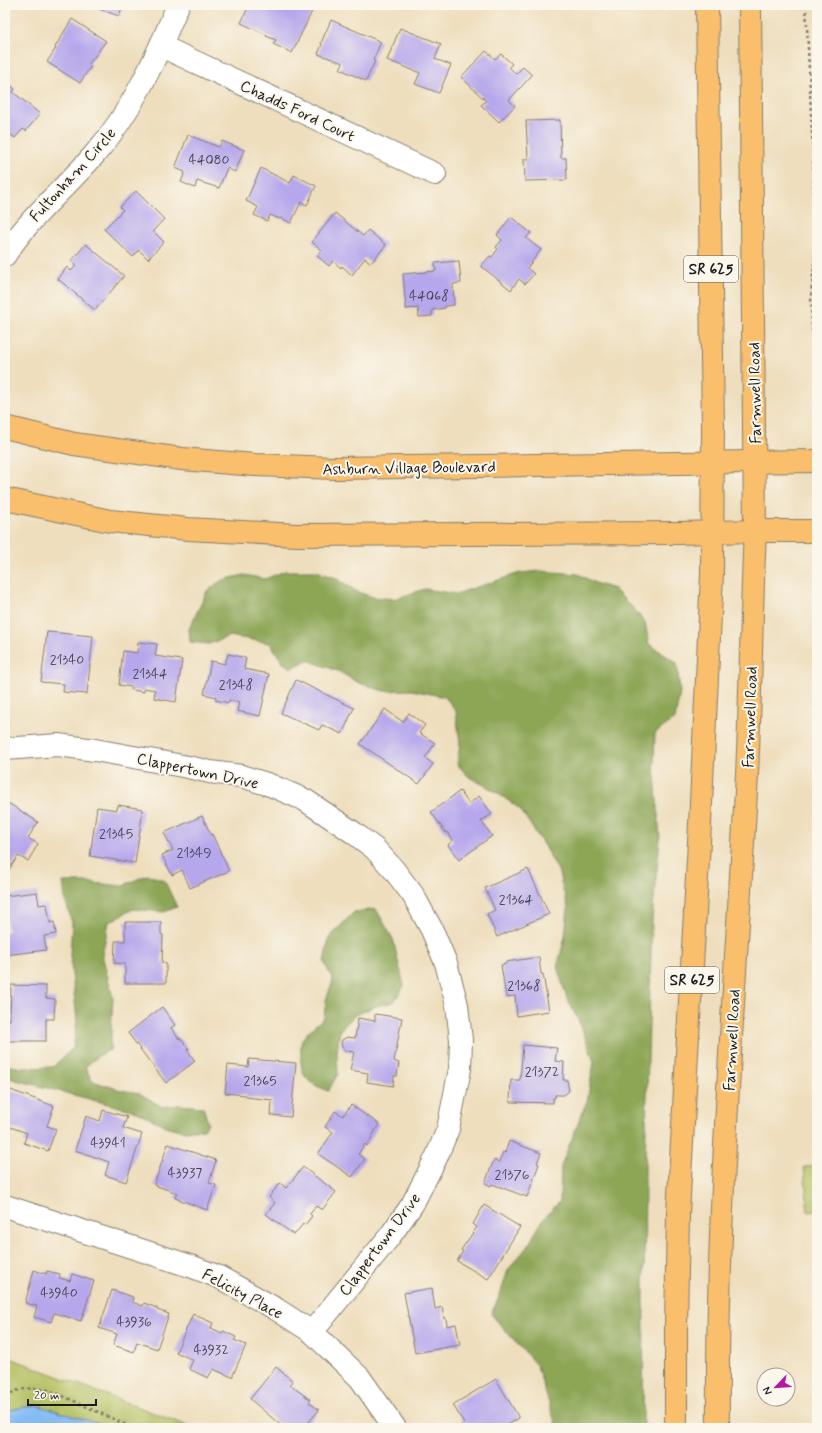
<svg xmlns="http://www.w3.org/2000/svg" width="822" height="1433" viewBox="0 0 822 1433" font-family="Mynerve,sans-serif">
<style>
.green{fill:#b2bf61;stroke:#676e3e}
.forest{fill:#8da657;stroke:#54613a}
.water{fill:#85bbf4;stroke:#506c88}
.building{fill:#b6a7ec}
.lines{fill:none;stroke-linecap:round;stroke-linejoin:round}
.minor-casing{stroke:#857d6c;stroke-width:24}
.major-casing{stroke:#857d6c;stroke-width:24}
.path{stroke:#857d6c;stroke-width:2.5;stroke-dasharray:3 3;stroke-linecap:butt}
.minor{stroke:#fff;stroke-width:22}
.major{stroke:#f9bf6d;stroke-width:22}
.labels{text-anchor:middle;stroke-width:4;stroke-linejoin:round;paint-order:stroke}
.number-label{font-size:14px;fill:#423f50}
.shield{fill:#fbf7ec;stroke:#5f5e5a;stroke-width:1}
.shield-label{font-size:15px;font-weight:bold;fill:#1c1c1c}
.street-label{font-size:16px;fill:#1c1c1c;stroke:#fbf7ec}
</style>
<rect width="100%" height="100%" fill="#fbf7ec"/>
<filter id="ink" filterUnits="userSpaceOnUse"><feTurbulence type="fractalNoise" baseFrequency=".025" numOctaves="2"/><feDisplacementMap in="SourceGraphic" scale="8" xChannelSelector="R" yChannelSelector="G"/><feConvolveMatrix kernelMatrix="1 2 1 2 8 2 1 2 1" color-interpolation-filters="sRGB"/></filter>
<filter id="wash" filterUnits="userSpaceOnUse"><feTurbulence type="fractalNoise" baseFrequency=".012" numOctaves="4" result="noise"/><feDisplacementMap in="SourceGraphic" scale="16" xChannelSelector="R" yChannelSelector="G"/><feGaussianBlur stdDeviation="0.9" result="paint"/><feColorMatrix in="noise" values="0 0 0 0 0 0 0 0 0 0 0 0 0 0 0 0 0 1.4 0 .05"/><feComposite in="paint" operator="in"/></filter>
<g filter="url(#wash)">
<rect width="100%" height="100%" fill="#eedebd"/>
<g class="green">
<polygon points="817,1166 817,1211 808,1212 804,1167"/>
<polygon points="5,1356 193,1428 108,1428 103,1425 36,1405 5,1411"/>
</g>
<g class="forest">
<polygon points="285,571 316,571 336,578 358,592 373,597 394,599 425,589 456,594 520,573 541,571 578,574 595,583 614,589 632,607 645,622 649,644 677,663 680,693 675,719 655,733 654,763 660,839 652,919 645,1163 643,1428 557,1428 537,1366 491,1314 500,1295 508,1270 527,1247 544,1218 560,1201 561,1166 587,1101 594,1062 581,1026 567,998 557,967 565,937 568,908 558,870 541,841 520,809 493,790 469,777 457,764 460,744 456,711 445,697 412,690 384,691 359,683 338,671 307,660 292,668 283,663 270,643 230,636 209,644 190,642 189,629 207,591 222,580 244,575 265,579"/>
<polygon points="147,875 164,880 177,907 164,912 133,909 109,922 102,955 113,998 110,1050 98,1056 85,1067 92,1081 121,1090 139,1093 162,1107 179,1105 203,1107 208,1123 204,1129 185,1131 168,1127 135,1111 5,1077 5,1065 23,1068 53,1067 73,1048 77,1021 70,955 72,923 65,899 63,882 84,882 122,886"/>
<path d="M376 909 393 939 404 986 394 1002 376 1006 355 1015 340 1030 337 1051 338 1074 328 1091C308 1083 300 1078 301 1055 301 1051 300 1044 302 1040 307 1031 317 1024 324 1018L326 1000 333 980 324 962 329 938 354 912Z"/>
</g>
<polygon class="water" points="36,1405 103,1425 108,1428 5,1428 5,1411"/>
<g id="blocks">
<g class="building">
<polygon points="88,5 123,5 119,16"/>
<polygon points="249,5 285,5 292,8 293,5 313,5 314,7 292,53 273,44 276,40 266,36 267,35 241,23"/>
<polygon points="72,19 106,41 89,64 91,66 80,83 47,62 56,48 55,47"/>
<polygon points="331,20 381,42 373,60 375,61 366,81 340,69 343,63 318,54 322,44 321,43"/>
<polygon points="400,28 441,44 435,59 451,65 439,93 415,84 420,73 387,60"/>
<polygon points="486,51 495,59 501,54 512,64 509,67 516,74 523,67 532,75 509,100 515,106 499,122 481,105 486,101 461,77"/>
<polygon points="5,81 15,89 13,92 40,114 26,131 23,129 15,138 10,134 8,137 5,135"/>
<polygon points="560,120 561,158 566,158 567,180 525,181 524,159 528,159 526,121"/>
<polygon points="188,135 219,147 222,141 244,150 235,172 227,168 219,188 197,181 195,188 181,182 185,172 175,168"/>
<polygon points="261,168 290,183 294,175 316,186 307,205 301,202 291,223 281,218 280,219 270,215 267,221 254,215 258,207 246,201"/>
<polygon points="136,191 164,219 153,231 164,242 148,259 139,250 133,257 104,229 123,210 120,207"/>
<polygon points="335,213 363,236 368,230 386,245 371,263 365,258 352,275 342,266 341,268 333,261 329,266 317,256 322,250 312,242"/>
<polygon points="511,217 531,233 526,238 541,250 527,268 534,274 525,284 519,279 511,290 481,266 490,256 492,257 498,249 496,247 502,240 497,235"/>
<polygon points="86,244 124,276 95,310 58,279 67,267 71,271 76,266 71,261"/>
<polygon points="459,261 461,283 453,284 454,305 445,306 445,308 432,310 432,316 419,317 418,308 406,309 403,274 436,271 435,263"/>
<polygon points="47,632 93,636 87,694 63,692 64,684 41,682"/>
<polygon points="138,642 157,644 155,656 182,660 176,702 154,698 155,690 144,688 144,692 131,690 131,687 119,685 123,651 137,653"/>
<polygon points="228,654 246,658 244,669 269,674 260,716 237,711 239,702 229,700 229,703 215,700 216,697 204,694 211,661 225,664"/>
<polygon points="296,680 354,708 342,734 322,725 319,730 281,713"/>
<polygon points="385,709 403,722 409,713 425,725 419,733 435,743 425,758 433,764 419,784 360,744"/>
<polygon points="460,791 469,804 479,796 492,814 481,821 492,836 459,860 448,845 453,840 447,832 446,833 431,812"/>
<polygon points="5,801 38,822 28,838 38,844 28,861 18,856 7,873 5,872"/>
<polygon points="118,805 143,809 135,863 90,856 97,807 117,810"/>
<polygon points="202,816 211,835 212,834 229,871 190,888 182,870 172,875 162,855 173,850 164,833"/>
<polygon points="528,869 549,914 497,937 487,914 495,910 485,888"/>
<polygon points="37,892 39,905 47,904 50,923 54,922 56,934 44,936 46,950 5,955 5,932 8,931 5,913 5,896"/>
<polygon points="125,922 161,922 161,934 163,935 162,963 166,963 166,983 125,983 125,964 114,963 115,941 125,941"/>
<polygon points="539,957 541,974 543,974 549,1011 517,1016 515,996 506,997 501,965 506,964 506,962"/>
<polygon points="11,985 46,986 46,998 55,999 54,1019 46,1019 46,1041 5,1041 5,1020 10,1020"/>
<polygon points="162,1007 175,1025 171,1028 179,1039 180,1038 189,1049 187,1050 195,1061 166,1083 128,1033"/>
<polygon points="375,1014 402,1018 394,1061 399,1063 397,1076 394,1076 393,1086 367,1082 368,1073 350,1070 354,1052 345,1051 341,1045 342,1040 347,1037 355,1038 358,1018 375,1021"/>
<polygon points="523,1045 557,1048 555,1061 564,1062 563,1080 567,1080 569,1091 564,1095 555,1095 555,1098 553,1098 553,1103 510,1102 511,1080 520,1080"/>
<polygon points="249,1059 296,1063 291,1117 271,1115 272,1100 246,1097 246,1095 225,1093 228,1065 248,1067"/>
<polygon points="5,1088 54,1106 47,1126 56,1129 48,1151 24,1143 27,1133 5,1125"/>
<polygon points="351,1105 379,1124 367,1146 365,1144 358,1154 365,1159 352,1177 318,1154 333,1132 325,1127 335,1111 343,1116"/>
<polygon points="103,1110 127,1117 123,1128 142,1134 126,1182 105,1175 109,1162 75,1150 86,1116 100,1121"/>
<polygon points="509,1141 541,1153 537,1163 539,1164 527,1197 492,1184 491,1186 485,1183 494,1160 499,1162 503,1152 505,1153"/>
<polygon points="168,1144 216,1160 209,1183 216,1185 207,1210 175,1198 177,1193 154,1185"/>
<polygon points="303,1167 336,1192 322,1210 316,1206 310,1214 312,1216 305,1225 303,1224 294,1235 266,1214 275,1203 269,1197 280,1183 286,1188"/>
<polygon points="484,1205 520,1227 488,1279 457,1261 463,1251 461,1250 477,1227 473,1224"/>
<polygon points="34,1270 46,1274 47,1271 60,1274 59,1278 70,1281 72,1274 94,1281 81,1321 54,1313 51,1322 34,1317 37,1306 25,1303"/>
<polygon points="432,1288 435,1309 442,1307 444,1319 446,1318 447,1326 456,1324 460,1345 415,1353 404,1293"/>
<polygon points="112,1290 133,1297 132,1302 143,1306 144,1303 157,1308 157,1310 169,1314 157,1349 137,1342 134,1352 113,1345 117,1334 99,1328"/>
<polygon points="193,1314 213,1323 211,1328 222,1333 223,1331 236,1337 234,1340 246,1345 232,1377 213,1369 208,1378 189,1369 193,1360 176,1352"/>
<polygon points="276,1367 293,1381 290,1385 311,1400 309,1402 319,1410 304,1428 284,1428 250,1399"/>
<polygon points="496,1379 519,1418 503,1428 460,1428 459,1427 464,1423 453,1405 454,1404"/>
</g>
</g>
</g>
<g filter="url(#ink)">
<use href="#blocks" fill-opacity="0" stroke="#857d6c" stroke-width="1"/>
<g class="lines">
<defs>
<g id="minor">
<polyline points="161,46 435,174"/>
<path d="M5 255C29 218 64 189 94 155 132 112 156 58 178 5"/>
<polyline points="5,749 58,745 95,750 188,767 210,772 241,776 270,785 305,800 354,833 375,849 394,870 413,895 432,930 446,963 457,1005 461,1040 460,1069 448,1129 436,1158 412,1205 390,1236 312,1332"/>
<polyline points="5,1206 193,1267 219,1277 276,1309 312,1332 360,1378 395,1428"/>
</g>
<g id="major">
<polyline points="5,427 74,444 182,459 255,465 335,468 817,461"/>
<polyline points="5,499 110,521 188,529 297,535 679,533 755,531 817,531"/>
<polyline points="676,1428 676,1328 678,1213 700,824 712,574 713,428 707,5"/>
<path d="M718 1428C716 1210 735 992 747 774 751 693 751 612 755 531L750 5"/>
</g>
</defs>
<use href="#minor" class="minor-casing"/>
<use href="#major" class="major-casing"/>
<g class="path">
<polyline points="806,5 813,155 815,253 811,295 812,329 817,354"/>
<polyline points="5,1395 19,1390 32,1388 50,1390 133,1428"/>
</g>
<use href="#minor" class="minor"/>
<use href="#major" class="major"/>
</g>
</g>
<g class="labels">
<g class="number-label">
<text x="209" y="164">44080</text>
<text x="429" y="300">44068</text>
<text x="67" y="664">21340</text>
<text x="150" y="678">21344</text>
<text x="236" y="689">21348</text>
<text x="116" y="838">21345</text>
<text x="194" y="857">21349</text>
<text x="516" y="904">21364</text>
<text x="524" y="990">21368</text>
<text x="542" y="1076">21372</text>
<text x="260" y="1085">21365</text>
<text x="108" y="1147">43941</text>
<text x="185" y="1177">43937</text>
<text x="512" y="1179">21376</text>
<text x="59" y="1297">43940</text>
<text x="134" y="1326">43936</text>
<text x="211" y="1354">43932</text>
</g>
<g class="shield">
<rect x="684" y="256" width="54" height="26" rx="3"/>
<rect x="665" y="967" width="54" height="26" rx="3"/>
</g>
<g class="shield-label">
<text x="711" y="274">SR 625</text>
<text x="692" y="985">SR 625</text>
</g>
<g class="street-label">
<text transform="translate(298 110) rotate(25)" y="6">Chadds Ford Court</text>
<text transform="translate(72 174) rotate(-48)" y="6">Fultonham Circle</text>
<text transform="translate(754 393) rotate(-91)" y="6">Farmwell Road</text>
<text transform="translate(409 467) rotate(-1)" y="6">Ashburn Village Boulevard</text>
<text transform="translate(749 717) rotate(-88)" y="6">Farmwell Road</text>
<text transform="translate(198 770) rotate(12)" y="6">Clappertown Drive</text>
<text transform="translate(731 1040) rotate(-87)" y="6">Farmwell Road</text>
<text transform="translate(379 1244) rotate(-53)" y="6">Clappertown Drive</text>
<text transform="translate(243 1293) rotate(28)" y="6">Felicity Place</text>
</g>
</g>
<rect width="822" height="1433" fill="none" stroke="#fbf7ec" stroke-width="20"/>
<g transform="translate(776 1387) rotate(245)"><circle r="19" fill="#fbf7ec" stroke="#a29f99"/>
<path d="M0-3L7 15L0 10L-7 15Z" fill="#b5179e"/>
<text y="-6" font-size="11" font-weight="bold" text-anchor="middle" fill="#1c1c1c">N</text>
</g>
<path d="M28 1399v6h68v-6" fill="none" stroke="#1c1c1c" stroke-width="2"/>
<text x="34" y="1399" font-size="12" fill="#1c1c1c" stroke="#fbf7ec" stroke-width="3" paint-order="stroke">20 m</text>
</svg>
